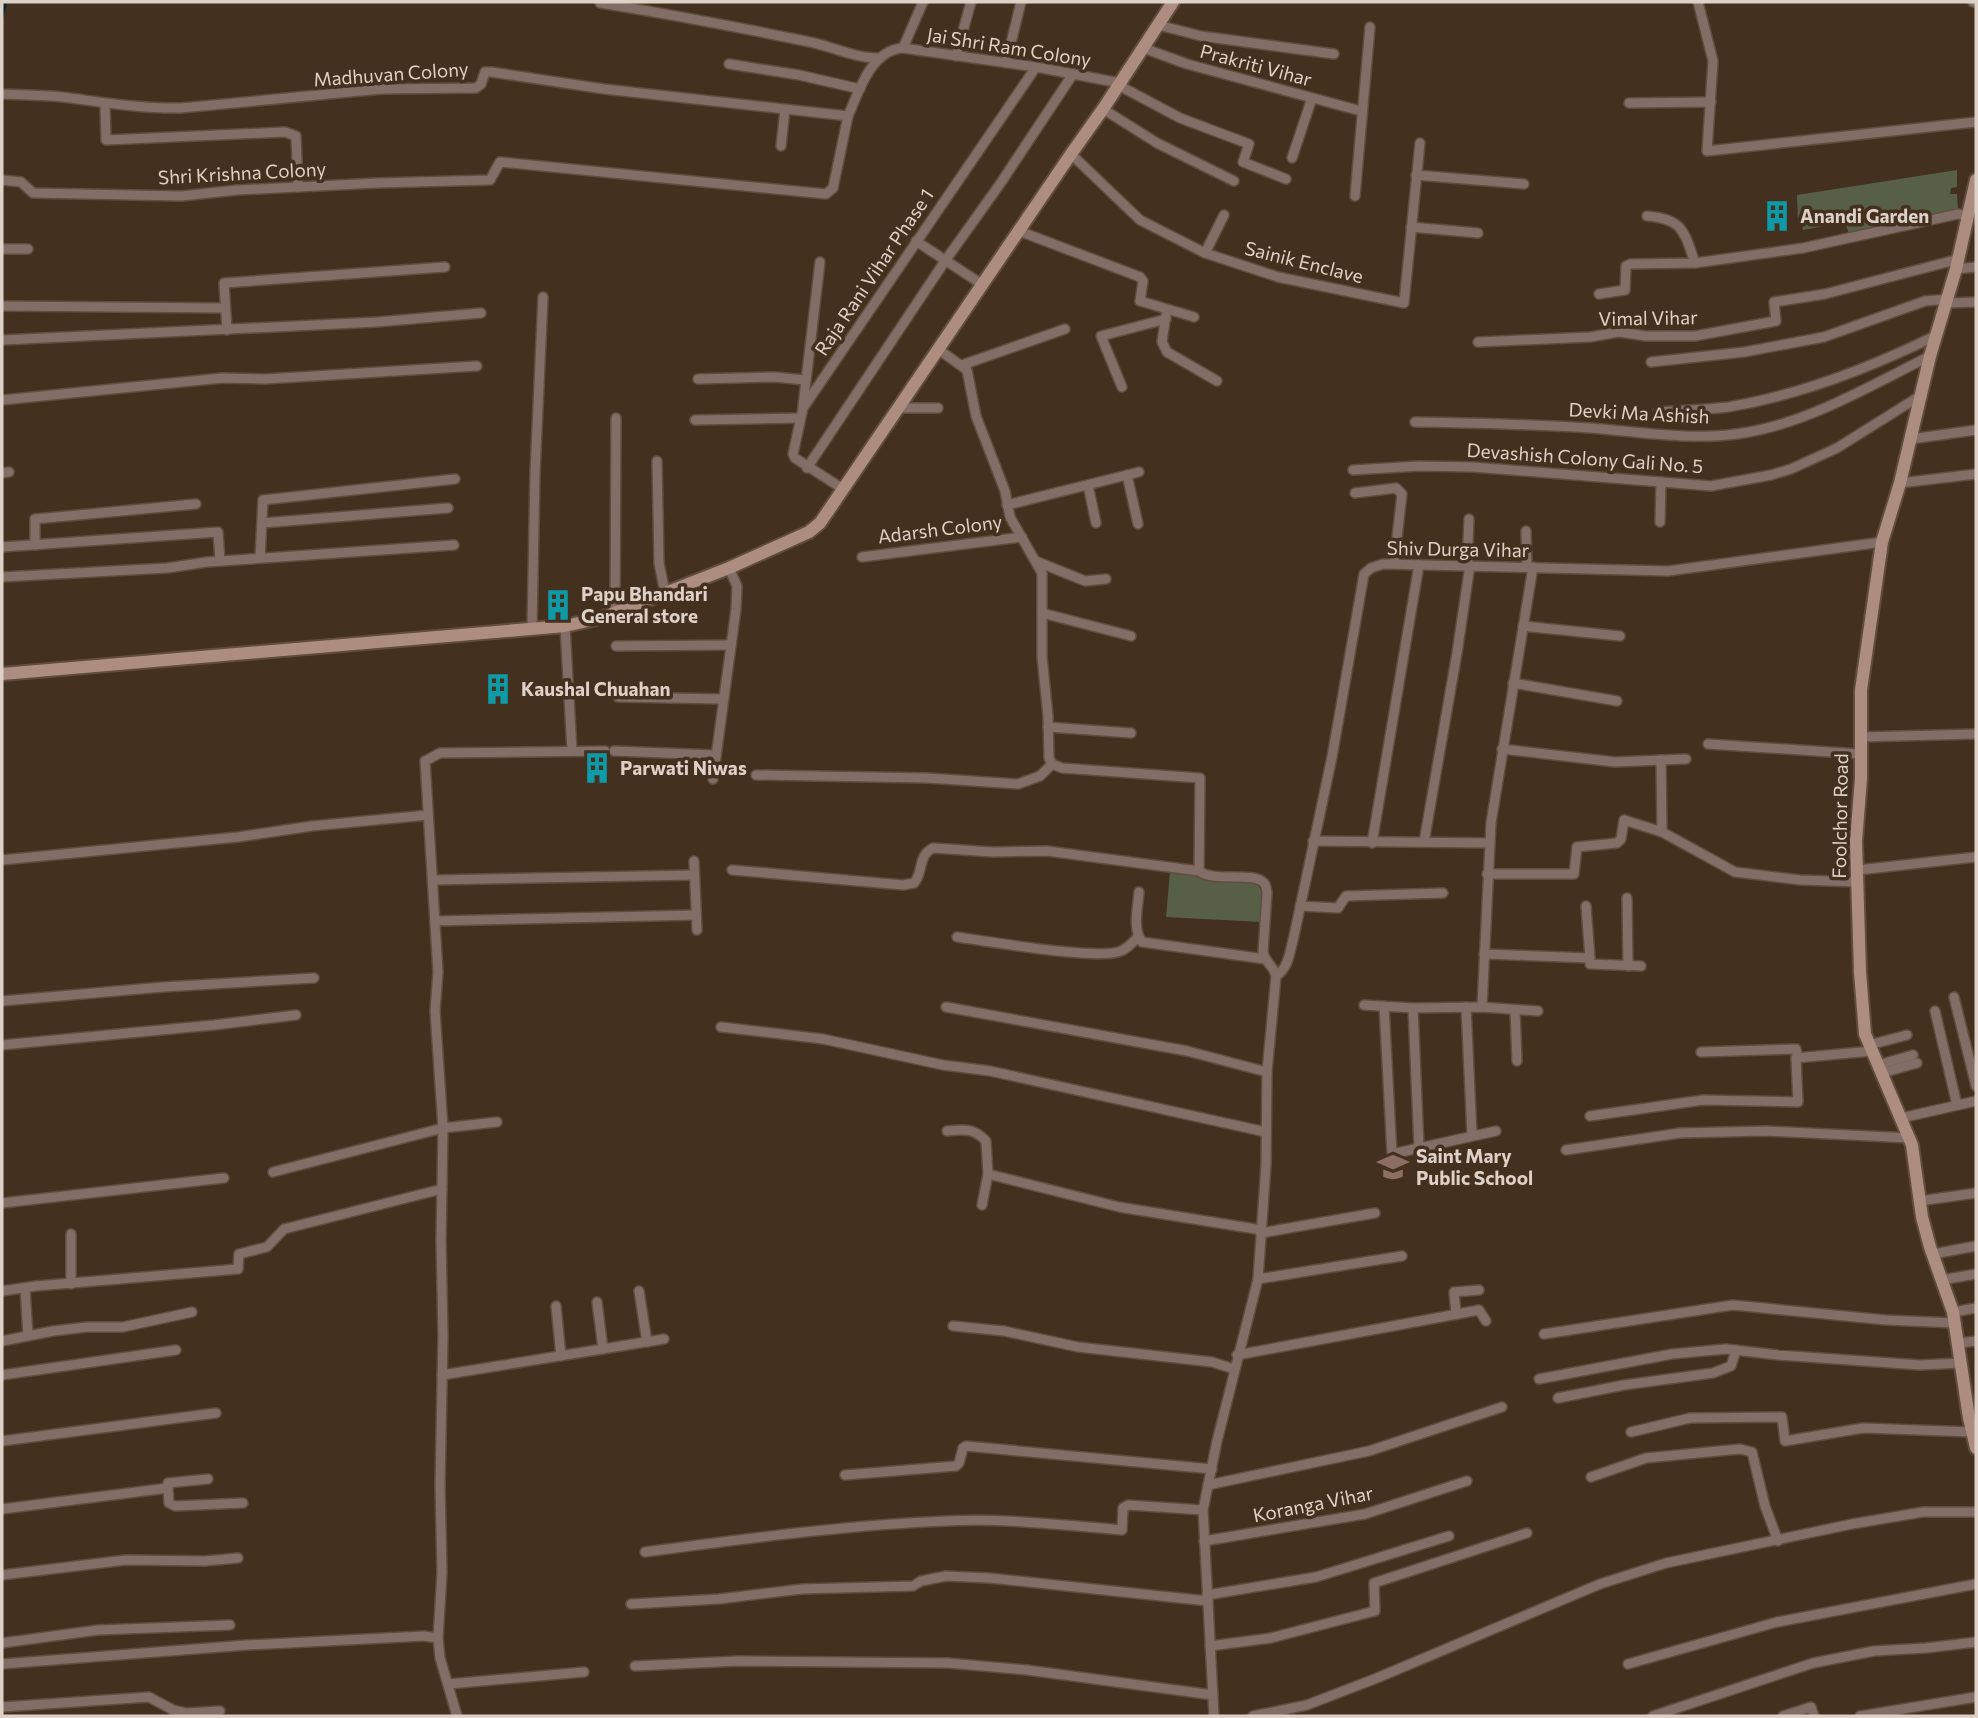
<svg xmlns="http://www.w3.org/2000/svg" width="1978" height="1718" viewBox="0 0 1978 1718" font-family="Commissioner,sans-serif">
<style>
.green{fill:#576047}
.lines{fill:none;stroke-linecap:round;stroke-linejoin:round}
.stream{stroke:#042537;stroke-width:2.5}
.street-casing{stroke:#604d3d;stroke-width:12}
.secondary-casing{stroke:#604d3d;stroke-width:16}
.street{stroke:#826e66;stroke-width:9}
.secondary{stroke:#ad8d80;stroke-width:12}
.labels{text-anchor:middle;stroke-width:7;stroke-linejoin:round;paint-order:stroke}
.street-label{font-size:19px;fill:#ded1c7;stroke:#44301f}
.poi-label{font-size:19px;font-weight:bold;fill:#ded1c7;stroke:#44301f;text-anchor:start}
</style>
<rect width="100%" height="100%" fill="#44301f"/>
<g class="green">
<polygon points="1957,170 1957,187 1951,188 1950,194 1957,194 1958,210 1849,234 1845,222 1803,230 1802,224 1798,224 1797,195"/>
<polygon points="1170,872 1191,873 1205,880 1257,883 1263,894 1261,922 1166,917"/>
</g>
<g class="lines">
<polyline class="stream" points="2,18 6,2"/>
<defs>
<g id="street">
<polyline points="923,2 903,48 1036,67 1120,83"/>
<polyline points="1698,2 1713,61 1707,151 1976,122"/>
<polyline points="1973,2 1976,2"/>
<path d="M600 3C669 14 737 27 805 41 829 45 853 58 878 58"/>
<polyline points="1158,25 1201,36 1334,54"/>
<polyline points="1143,48 1187,64 1361,111"/>
<polyline points="956,56 971,2"/>
<polyline points="1006,63 1021,2"/>
<polyline points="729,64 799,75 860,89"/>
<polyline points="1118,85 1180,118 1249,144 1243,162 1286,179"/>
<path d="M2 94C22 95 42 95 62 97 102 102 140 109 181 108L382 89 476 88 481 84 485 72H491L604 89 848 116C859 91 871 50 903 48"/>
<polyline points="1629,103 1711,102"/>
<polyline points="105,105 106,140 285,132 296,136 298,187"/>
<polyline points="1103,109 1157,143 1234,181"/>
<polyline points="781,146 785,110"/>
<polyline points="1071,154 1140,220 1205,253 1278,277 1404,303 1420,143"/>
<polyline points="1292,158 1312,98"/>
<polyline points="1416,175 1524,184"/>
<polyline points="2,180 21,182 33,193 182,196 237,190 377,183 490,180 500,162 826,194 833,188 848,116"/>
<polyline points="1355,196 1370,27"/>
<path d="M1647 216C1683 219 1684 231 1695 263"/>
<polyline points="1411,227 1478,233"/>
<polyline points="1019,231 1140,277 1143,281 1140,301 1194,317"/>
<polyline points="916,241 983,285"/>
<polyline points="2,249 28,249"/>
<polyline points="1205,253 1224,215"/>
<polyline points="1956,269 1976,267"/>
<polyline points="1599,294 1625,290 1626,266 1630,264 1695,263 1803,248 1958,214 1968,216"/>
<polyline points="1947,303 1976,302"/>
<polyline points="2,306 225,308"/>
<polyline points="1166,315 1162,342 1167,352 1217,381"/>
<polyline points="227,330 224,283 445,267"/>
<polyline points="2,340 377,322 481,313"/>
<polyline points="1478,342 1590,337 1619,332 1646,336 1695,336 1776,321 1774,302 1825,294 1959,259"/>
<path d="M938 349 967 370 976 416 1005 491 1010 517 1042 573V657L1048 716 1049 758 1052 764 1062 768 1200 778 1199 871C1214 883 1254 871 1264 883 1266 885 1267 891 1267 893L1263 952C1264 961 1274 966 1276 976L1267 1072 1266 1165 1258 1279 1217 1441 1203 1510 1214 1716"/>
<polyline points="1651,362 1744,352 1824,337 1925,301 1948,299"/>
<polyline points="962,365 1065,329"/>
<polyline points="698,379 774,377 805,380"/>
<polyline points="1122,387 1101,336 1166,319"/>
<polyline points="2,400 222,378 265,379 477,366"/>
<polyline points="803,406 820,262"/>
<polyline points="897,408 938,408"/>
<path d="M1658 412C1681 410 1705 410 1728 407 1801 395 1870 368 1937 335"/>
<polyline points="695,420 800,418"/>
<path d="M1415 422C1473 423 1532 424 1590 428 1642 432 1697 442 1749 432 1811 421 1874 384 1930 356"/>
<polyline points="1911,439 1976,430"/>
<polyline points="657,461 659,563 665,593"/>
<polyline points="807,468 945,261 1000,184 1073,74"/>
<polyline points="1353,470 1419,466 1473,467 1711,486 1771,475 1791,469 1837,448 1920,396"/>
<polyline points="2,473 9,472"/>
<polyline points="1127,475 1138,524"/>
<polyline points="1900,483 1976,474"/>
<polyline points="1088,485 1096,523"/>
<polyline points="843,489 795,458 793,454 803,408 1036,67"/>
<polyline points="1355,493 1396,488 1402,494 1394,564"/>
<polyline points="1007,505 1139,472"/>
<polyline points="1660,522 1661,482"/>
<polyline points="262,523 448,508"/>
<polyline points="1526,531 1527,567"/>
<polyline points="35,545 35,519 196,504"/>
<polyline points="2,547 218,532 220,561"/>
<polyline points="862,557 1022,537"/>
<polyline points="260,558 263,500 455,479"/>
<polyline points="1038,562 1085,581 1106,579"/>
<polyline points="1467,565 1469,519"/>
<polyline points="2,577 167,568 207,562 454,545"/>
<polyline points="615,612 616,418"/>
<polyline points="1042,613 1131,636"/>
<polyline points="565,626 572,751"/>
<polyline points="1523,626 1620,636"/>
<polyline points="532,628 535,473 543,297"/>
<polyline points="616,646 731,645"/>
<polyline points="1513,683 1617,701"/>
<polyline points="618,697 722,699"/>
<polyline points="1048,727 1131,733"/>
<polyline points="1860,737 1976,734"/>
<polyline points="1708,744 1860,754"/>
<polyline points="1502,749 1615,762 1686,759"/>
<polyline points="614,751 716,755"/>
<polyline points="1661,760 1662,832"/>
<polyline points="756,775 927,778 1018,784 1040,776 1052,764"/>
<polyline points="713,779 736,609 737,586 729,568"/>
<polyline points="1313,841 1489,843"/>
<polyline points="1424,842 1457,653 1470,565"/>
<polyline points="1372,843 1419,565"/>
<polyline points="2,860 238,837 312,826 428,815"/>
<polyline points="694,861 697,930"/>
<path d="M732 870 903 885 914 883C924 872 917 856 933 848L993 852 1047 851 1199 871"/>
<polyline points="1858,870 1976,857"/>
<polyline points="1487,874 1574,874 1577,847 1617,843 1621,839 1624,820 1662,832 1735,872 1800,880 1858,882"/>
<polyline points="433,880 694,875"/>
<path d="M1139 892C1138 907 1132 929 1142 942L1265 959"/>
<polyline points="1627,898 1628,966"/>
<polyline points="1300,906 1338,908 1346,896 1443,893"/>
<polyline points="1586,906 1590,958"/>
<polyline points="435,921 696,915"/>
<path d="M957 937C987 941 1099 961 1121 951 1128 948 1133 942 1138 937"/>
<polyline points="1484,954 1590,958 1590,964 1641,966"/>
<path d="M1276 976C1289 968 1290 950 1294 936L1332 757 1364 574 1371 568 1383 564 1668 571 1882 542"/>
<polyline points="1954,997 1976,1086"/>
<polyline points="2,1001 163,987 314,978"/>
<polyline points="1364,1005 1413,1008 1482,1007 1538,1011"/>
<polyline points="1384,1006 1392,1154 1496,1131"/>
<polyline points="946,1007 1187,1051 1267,1072"/>
<polyline points="1466,1007 1472,1135"/>
<polyline points="1482,1007 1491,823 1533,567"/>
<polyline points="1413,1008 1419,1147"/>
<polyline points="1515,1010 1517,1061"/>
<polyline points="1935,1011 1957,1105"/>
<polyline points="721,1027 823,1039 943,1065 990,1071 1266,1132"/>
<polyline points="2,1045 214,1025 296,1015"/>
<polyline points="1869,1045 1907,1035"/>
<polyline points="1701,1052 1796,1049 1798,1058"/>
<polyline points="1878,1065 1913,1055"/>
<polyline points="1882,1073 1917,1063"/>
<polyline points="1590,1116 1703,1100 1798,1102 1796,1058 1872,1051"/>
<polyline points="1901,1118 1976,1101"/>
<path d="M947 1131C964 1129 974 1128 986 1141L988 1174 982 1205"/>
<polyline points="1566,1150 1680,1133 1766,1131 1910,1138"/>
<polyline points="273,1172 443,1128 497,1122"/>
<polyline points="988,1174 1119,1207 1262,1230"/>
<polyline points="1919,1201 1976,1193"/>
<polyline points="2,1203 224,1178"/>
<polyline points="1261,1233 1375,1213"/>
<polyline points="71,1234 71,1284"/>
<polyline points="1933,1254 1976,1246"/>
<polyline points="1258,1279 1402,1256"/>
<polyline points="1941,1280 1976,1274"/>
<polyline points="25,1288 28,1336"/>
<polyline points="2,1291 36,1286 238,1269 239,1254 267,1247 284,1229 442,1189"/>
<polyline points="639,1291 647,1342"/>
<polyline points="597,1302 603,1349"/>
<polyline points="556,1306 561,1356"/>
<polyline points="1953,1312 1976,1308"/>
<polyline points="1456,1313 1454,1292 1479,1290"/>
<polyline points="953,1326 1004,1331 1078,1347 1212,1362 1234,1369"/>
<polyline points="1544,1334 1733,1305 1886,1320 1955,1323"/>
<polyline points="2,1341 53,1331 87,1327 123,1327 192,1312"/>
<polyline points="1959,1343 1976,1341"/>
<polyline points="1237,1355 1479,1310 1486,1321"/>
<polyline points="2,1375 176,1350"/>
<polyline points="442,1375 664,1339"/>
<polyline points="1539,1379 1672,1354 1726,1349 1778,1355 1920,1365 1961,1363"/>
<polyline points="1558,1398 1624,1385 1713,1373 1731,1366 1736,1350"/>
<polyline points="1631,1432 1690,1418 1782,1417 1785,1441 1863,1428 1972,1432"/>
<polyline points="2,1441 216,1413"/>
<polyline points="845,1475 956,1466 959,1463 963,1448 966,1446 1212,1469"/>
<polyline points="1591,1477 1646,1458 1740,1449 1752,1452 1765,1506 1778,1541"/>
<polyline points="1208,1485 1369,1451 1502,1407"/>
<polyline points="168,1488 169,1503 175,1506 243,1503"/>
<polyline points="2,1509 168,1488 168,1483 208,1479"/>
<polyline points="1204,1541 1365,1514 1467,1481"/>
<path d="M645 1552C745 1539 845 1525 946 1521 1004 1518 1064 1525 1122 1530L1123 1508 1128 1505 1203 1510"/>
<polyline points="2,1575 126,1560 205,1561 238,1558"/>
<polyline points="1207,1595 1316,1577 1449,1536"/>
<polyline points="631,1604 719,1599 802,1589 913,1586 921,1581 946,1576 989,1578 1208,1601"/>
<polyline points="2,1643 98,1630 230,1625"/>
<polyline points="1210,1646 1271,1638 1375,1611 1374,1583 1527,1533"/>
<polyline points="2,1664 247,1645 424,1636 438,1638"/>
<polyline points="1628,1664 1777,1622 1976,1584"/>
<polyline points="635,1666 738,1661 948,1663 1027,1670 1213,1695"/>
<polyline points="448,1684 584,1672"/>
<polyline points="2,1707 149,1697 173,1710 186,1713 220,1711"/>
<polyline points="457,1716 440,1658 438,1638 442,1573 440,1485 443,1336 441,1241 443,1128 435,1011 438,972 425,761 440,753 605,751"/>
<polyline points="1253,1716 1307,1705 1377,1678 1600,1584 1666,1563 1852,1524 1923,1512 1976,1512"/>
<polyline points="1653,1716 1813,1663 1874,1651 1926,1648 1976,1642"/>
<polyline points="1783,1716 1811,1707 1814,1716"/>
<polyline points="1860,1716 1976,1697"/>
</g>
<g id="secondary">
<polyline points="1976,180 1956,269 1930,356 1900,483 1882,542 1861,690 1861,778 1856,841 1860,972 1865,1034 1912,1145 1922,1217 1930,1247 1953,1312 1969,1418 1976,1448"/>
<polyline points="2,674 565,626 601,618 729,568 809,532 820,523 1071,154 1103,109 1173,2"/>
</g>
</defs>
<use href="#street" class="street-casing"/>
<use href="#secondary" class="secondary-casing"/>
<use href="#street" class="street"/>
<use href="#secondary" class="secondary"/>
</g>
<defs>
<symbol id="building-bare" viewBox="-9 -9 18 18"><path d="M-4-6H4V6H1V3H-1V6H-4ZM-2.5-4.3h1.7v1.8h-1.7ZM.8-4.3h1.7v1.8H.8ZM-2.5-1h1.7V.8h-1.7ZM.8-1h1.7V.8H.8Z" fill="#0f9aa8" stroke="#44301f" stroke-width="2.5" paint-order="stroke"/></symbol>
<symbol id="school-bare" viewBox="-9 -9 18 18"><path d="M0-5L7-2L0 1L-7-2ZM-4 1L0 2.5L4 1V4Q0 6-4 4Z" fill="#8d6e63" stroke="#44301f" stroke-width="2.5" paint-order="stroke"/></symbol>
</defs>
<g fill-rule="evenodd">
<use href="#building-bare" x="1755" y="194" width="44" height="44"/>
<use href="#building-bare" x="536" y="583" width="44" height="44"/>
<use href="#building-bare" x="476" y="667" width="44" height="44"/>
<use href="#building-bare" x="575" y="746" width="44" height="44"/>
<use href="#school-bare" x="1371" y="1145" width="44" height="44"/>
</g>
<g class="labels">
<g class="street-label">
<text transform="translate(1009 47) rotate(9)" y="7">Jai Shri Ram Colony</text>
<text transform="translate(1256 65) rotate(15)" y="7">Prakriti Vihar</text>
<text transform="translate(391 74) rotate(-4)" y="7">Madhuvan Colony</text>
<text transform="translate(242 173) rotate(-3)" y="7">Shri Krishna Colony</text>
<text transform="translate(1304 262) rotate(14)" y="7">Sainik Enclave</text>
<text transform="translate(874 272) rotate(-56)" y="7">Raja Rani Vihar Phase 1</text>
<text transform="translate(1648 318) rotate(-1)" y="7">Vimal Vihar</text>
<text transform="translate(1639 413) rotate(3)" y="7">Devki Ma Ashish</text>
<text transform="translate(1585 458) rotate(4)" y="7">Devashish Colony Gali No. 5</text>
<text transform="translate(940 529) rotate(-7)" y="7">Adarsh Colony</text>
<text transform="translate(1458 549) rotate(1)" y="7">Shiv Durga Vihar</text>
<text transform="translate(1840 816) rotate(-89)" y="7">Foolchor Road</text>
<text transform="translate(1313 1504) rotate(-11)" y="7">Koranga Vihar</text>
</g>
<g class="poi-label">
<text x="1800" y="223">Anandi Garden</text>
<text x="581" y="601">Papu Bhandari<tspan x="581" dy="22">General store</tspan></text>
<text x="521" y="696">Kaushal Chuahan</text>
<text x="620" y="775">Parwati Niwas</text>
<text x="1416" y="1163">Saint Mary<tspan x="1416" dy="22">Public School</tspan></text>
</g>
</g>
<rect width="1978" height="1718" fill="none" stroke="#ded1c7" stroke-width="7"/>
</svg>
